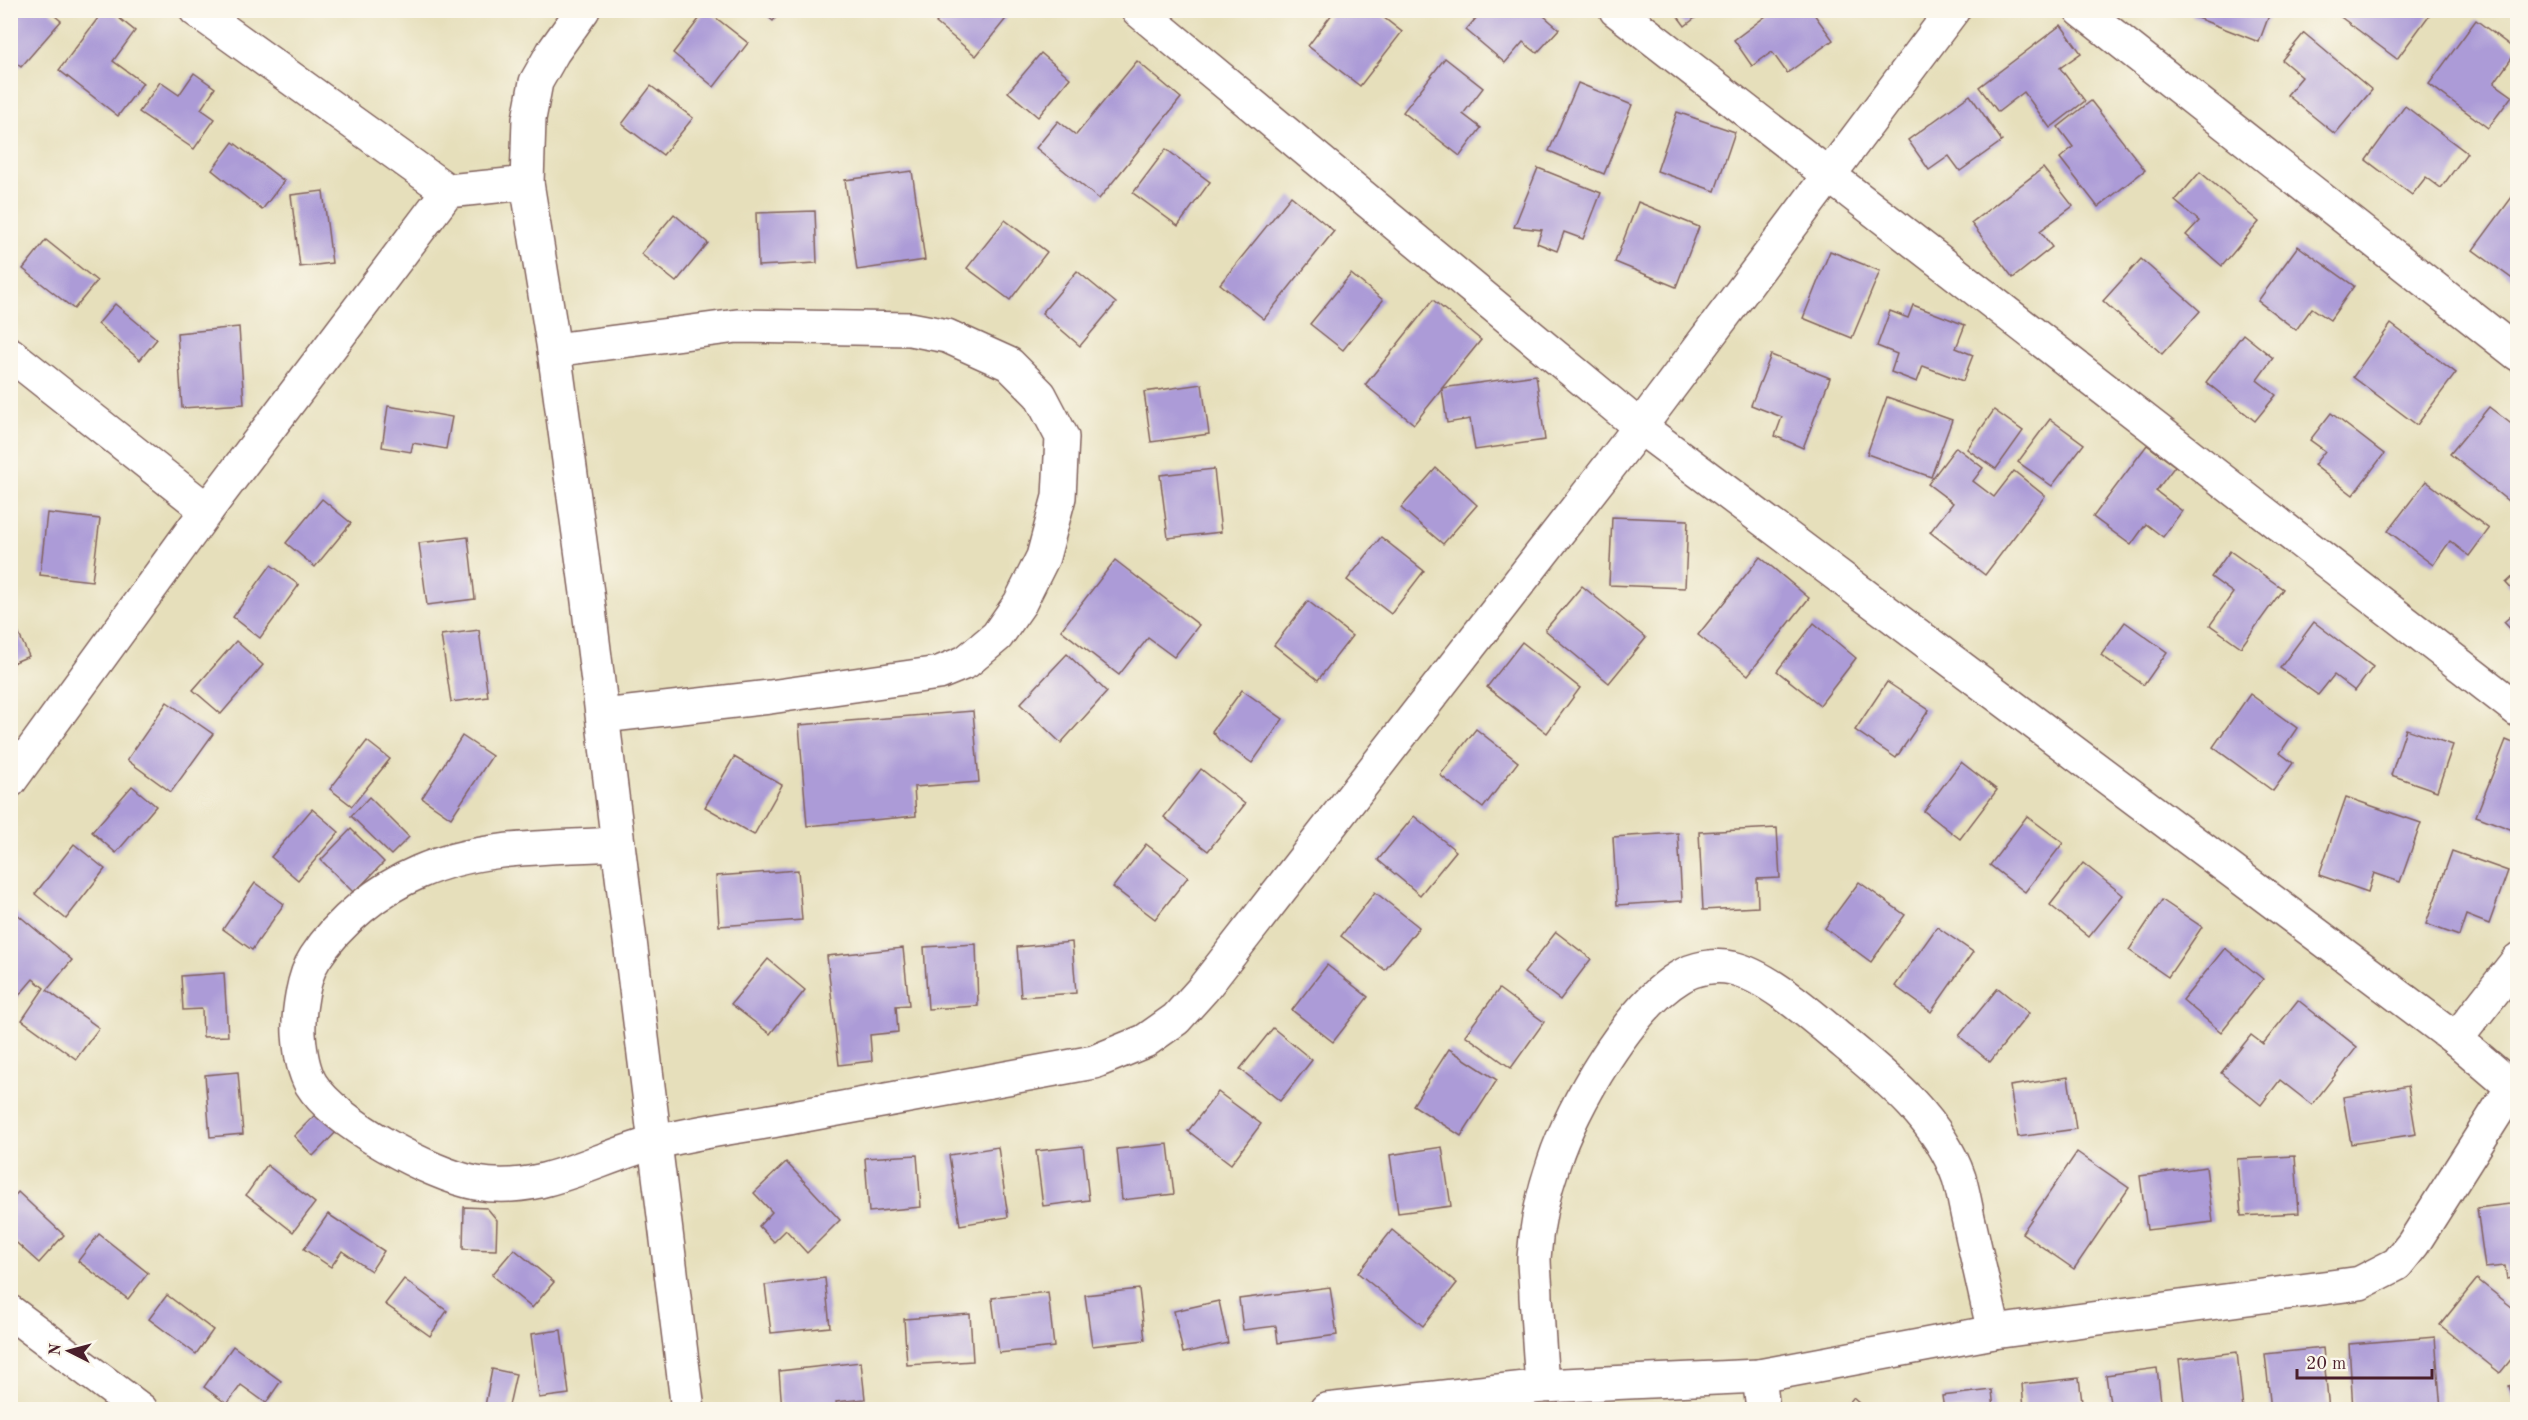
<svg xmlns="http://www.w3.org/2000/svg" width="2528" height="1420" viewBox="0 0 2528 1420" font-family="'Old Standard TT',serif">
<style>
.building{fill:#ac9bd7}
.lines{fill:none;stroke-linecap:round;stroke-linejoin:round}
.minor-casing{stroke:#81625d;stroke-width:36}
.minor{stroke:#fff;stroke-width:33}
</style>
<rect width="100%" height="100%" fill="#fbf7ec"/>
<filter id="ink" filterUnits="userSpaceOnUse"><feTurbulence type="fractalNoise" baseFrequency=".0167" numOctaves="2"/><feDisplacementMap in="SourceGraphic" scale="12" xChannelSelector="R" yChannelSelector="G"/><feConvolveMatrix kernelMatrix="1 2 1 2 8 2 1 2 1" color-interpolation-filters="sRGB"/></filter>
<filter id="wash" filterUnits="userSpaceOnUse"><feTurbulence type="fractalNoise" baseFrequency=".008" numOctaves="4" result="noise"/><feDisplacementMap in="SourceGraphic" scale="24" xChannelSelector="R" yChannelSelector="G"/><feGaussianBlur stdDeviation="1.35" result="paint"/><feColorMatrix in="noise" values="0 0 0 0 0 0 0 0 0 0 0 0 0 0 0 0 0 1.4 0 .05"/><feComposite in="paint" operator="in"/></filter>
<g filter="url(#wash)">
<rect width="100%" height="100%" fill="#e6dfbb"/>
<g id="blocks">
<g class="building">
<polygon points="10,10 48,10 61,21 21,67 10,58"/>
<polygon points="104,10 109,10 135,31 113,61 143,83 118,116 59,70"/>
<polygon points="706,10 748,43 714,87 673,53"/>
<polygon points="760,10 782,10 773,21"/>
<polygon points="946,10 1013,10 976,56 936,23"/>
<polygon points="1335,10 1374,10 1402,32 1360,86 1308,46"/>
<polygon points="1483,10 1537,10 1559,29 1537,53 1523,42 1505,63 1466,30"/>
<polygon points="1673,10 1705,10 1685,26"/>
<polygon points="1774,10 1811,10 1833,40 1787,73 1772,52 1752,66 1734,40"/>
<polygon points="1856,10 1868,10 1859,16"/>
<polygon points="2194,10 2271,10 2259,42 2192,16"/>
<polygon points="2336,10 2433,10 2397,59 2334,12"/>
<polygon points="2476,20 2517,51 2494,83 2512,96 2488,128 2429,84"/>
<polygon points="2061,25 2081,53 2060,68 2085,101 2050,128 2024,92 1998,112 1979,87"/>
<polygon points="2304,33 2372,90 2335,134 2287,95 2302,77 2282,60"/>
<polygon points="1041,53 1070,78 1038,117 1008,92"/>
<polygon points="1445,58 1483,88 1463,114 1481,128 1460,156 1403,112"/>
<polygon points="1137,61 1181,98 1099,199 1036,148 1058,121 1076,135"/>
<polygon points="194,73 215,88 201,109 215,119 194,149 139,112 160,82 179,95"/>
<polygon points="1578,83 1632,105 1604,174 1549,151"/>
<polygon points="651,86 693,118 663,155 622,124"/>
<polygon points="1970,95 2002,141 1960,171 1949,156 1929,170 1908,140"/>
<polygon points="2091,101 2145,170 2098,207 2060,158 2073,147 2058,127"/>
<polygon points="2405,106 2467,153 2441,188 2426,177 2412,195 2366,160"/>
<polygon points="1677,112 1735,132 1715,191 1657,171"/>
<polygon points="233,142 284,181 262,210 212,170"/>
<polygon points="1166,149 1210,182 1178,226 1133,193"/>
<polygon points="1538,168 1601,193 1583,239 1564,232 1557,251 1537,243 1542,230 1514,227"/>
<polygon points="2043,168 2073,206 2040,231 2052,247 2013,278 1971,223"/>
<polygon points="912,171 925,260 857,270 845,180"/>
<polygon points="2200,172 2259,222 2222,266 2186,235 2199,221 2175,201"/>
<polygon points="323,191 332,263 300,267 291,195"/>
<polygon points="2515,193 2518,195 2518,283 2473,250"/>
<polygon points="1291,196 1334,231 1264,319 1220,284"/>
<polygon points="1638,202 1699,227 1676,287 1615,262"/>
<polygon points="815,211 817,263 758,266 756,213"/>
<polygon points="674,214 708,243 676,282 641,254"/>
<polygon points="1005,220 1047,252 1010,300 967,268"/>
<polygon points="46,240 97,281 74,309 23,269"/>
<polygon points="2298,246 2354,286 2330,320 2312,308 2296,330 2258,301"/>
<polygon points="1830,251 1880,271 1852,338 1803,318"/>
<polygon points="2141,259 2200,311 2162,354 2103,301"/>
<polygon points="1077,271 1116,303 1080,346 1042,313"/>
<polygon points="1351,274 1383,300 1343,350 1310,324"/>
<polygon points="1433,300 1481,340 1442,388 1536,375 1545,440 1475,450 1470,419 1447,423 1442,389 1414,424 1365,385"/>
<polygon points="115,304 157,339 140,360 98,324"/>
<polygon points="1913,305 1965,325 1956,348 1973,355 1963,381 1923,366 1917,382 1891,372 1897,354 1877,346 1890,311 1908,318"/>
<polygon points="2391,324 2456,373 2417,425 2353,377"/>
<polygon points="239,327 244,404 182,408 177,333"/>
<polygon points="2243,334 2273,358 2257,380 2276,395 2255,421 2206,382"/>
<polygon points="1771,355 1830,378 1803,448 1775,436 1782,417 1751,405"/>
<polygon points="1202,384 1209,434 1151,442 1144,392"/>
<polygon points="1887,397 1952,420 1931,477 1867,454"/>
<polygon points="388,406 452,417 446,449 413,443 411,452 382,447"/>
<polygon points="2489,407 2518,429 2518,499 2513,505 2450,454"/>
<polygon points="1994,410 2023,431 1996,469 1967,449"/>
<polygon points="2331,413 2384,454 2353,495 2314,465 2325,451 2310,440"/>
<polygon points="2050,419 2084,444 2052,486 2018,462"/>
<polygon points="2147,445 2175,466 2156,491 2182,511 2163,537 2146,524 2131,545 2093,517"/>
<polygon points="1956,447 1983,468 1973,481 1994,497 2014,471 2045,496 1985,575 1930,532 1953,503 1928,484"/>
<polygon points="1436,468 1477,505 1443,544 1401,508"/>
<polygon points="1214,469 1221,532 1168,538 1160,475"/>
<polygon points="2426,481 2489,529 2469,556 2450,541 2433,565 2388,531"/>
<polygon points="322,499 351,523 315,567 286,543"/>
<polygon points="47,513 100,519 92,581 40,575"/>
<polygon points="1612,517 1688,520 1685,588 1609,585"/>
<polygon points="468,537 475,599 427,605 419,543"/>
<polygon points="1381,537 1424,571 1391,614 1347,580"/>
<polygon points="2230,551 2283,589 2241,647 2210,625 2233,593 2211,577"/>
<polygon points="1760,557 1809,598 1748,675 1698,635"/>
<polygon points="1115,560 1199,625 1174,657 1148,638 1119,675 1061,630"/>
<polygon points="271,565 299,585 260,638 233,617"/>
<polygon points="2518,572 2518,596 2506,583"/>
<polygon points="1582,586 1646,638 1609,683 1545,630"/>
<polygon points="1308,601 1352,636 1318,680 1274,645"/>
<polygon points="2518,610 2518,637 2504,622"/>
<polygon points="10,615 29,656 10,664"/>
<polygon points="2125,622 2167,652 2144,685 2101,655"/>
<polygon points="2314,622 2373,667 2355,691 2334,675 2318,695 2280,668"/>
<polygon points="1814,623 1856,658 1820,705 1777,671"/>
<polygon points="479,630 488,697 451,702 441,635"/>
<polygon points="236,641 263,665 221,714 193,690"/>
<polygon points="1522,642 1580,688 1547,733 1487,687"/>
<polygon points="1067,654 1107,692 1061,743 1020,704"/>
<polygon points="1887,682 1929,710 1896,758 1855,730"/>
<polygon points="1242,690 1283,719 1252,763 1219,740 1212,731"/>
<polygon points="2250,694 2297,728 2280,753 2293,763 2273,791 2213,747"/>
<polygon points="167,702 213,734 171,792 127,760"/>
<polygon points="973,711 979,782 914,787 916,816 807,826 799,725"/>
<polygon points="1476,729 1518,762 1483,808 1440,775"/>
<polygon points="2406,729 2453,745 2437,791 2391,775"/>
<polygon points="462,736 492,756 451,818 422,798"/>
<polygon points="2506,740 2518,745 2518,832 2476,816"/>
<polygon points="367,741 390,759 352,806 330,789"/>
<polygon points="734,757 782,785 754,835 705,807"/>
<polygon points="1961,762 1997,790 1960,839 1924,811"/>
<polygon points="1201,769 1245,804 1208,851 1164,817"/>
<polygon points="132,786 156,806 116,853 92,832"/>
<polygon points="369,797 409,837 391,855 351,816"/>
<polygon points="2346,797 2421,823 2400,882 2374,873 2368,892 2319,875"/>
<polygon points="312,809 339,832 298,880 271,857"/>
<polygon points="1414,816 1456,851 1420,895 1378,860"/>
<polygon points="2027,816 2063,843 2025,892 1990,865"/>
<polygon points="1777,828 1780,878 1757,879 1758,907 1703,910 1699,832"/>
<polygon points="351,829 384,862 354,893 321,860"/>
<polygon points="1678,833 1682,901 1617,905 1613,837"/>
<polygon points="74,844 105,869 66,919 35,894"/>
<polygon points="1146,844 1188,877 1155,919 1113,887"/>
<polygon points="2452,851 2508,871 2489,924 2466,915 2459,936 2426,924"/>
<polygon points="2083,863 2123,895 2089,937 2050,905"/>
<polygon points="798,870 802,920 719,926 716,876"/>
<polygon points="1859,882 1905,915 1871,962 1825,928"/>
<polygon points="255,883 284,904 252,950 223,929"/>
<polygon points="1375,892 1419,927 1385,970 1341,936"/>
<polygon points="2162,900 2202,927 2168,977 2129,950"/>
<polygon points="10,908 72,960 47,990 99,1028 76,1059 22,1020 44,988 33,979 10,1006"/>
<polygon points="1937,927 1973,952 1931,1012 1895,986"/>
<polygon points="1556,932 1591,959 1560,1000 1524,973"/>
<polygon points="1072,942 1076,993 1021,997 1017,947"/>
<polygon points="976,944 978,1006 928,1009 924,947"/>
<polygon points="903,948 909,1005 896,1006 898,1032 870,1035 872,1061 839,1065 827,956"/>
<polygon points="2225,948 2263,979 2221,1032 2183,1000"/>
<polygon points="768,959 805,990 770,1034 731,1004"/>
<polygon points="1327,965 1368,997 1333,1042 1292,1010"/>
<polygon points="224,973 228,1036 203,1037 202,1009 183,1010 181,976"/>
<polygon points="1998,988 2029,1013 1990,1062 1959,1036"/>
<polygon points="1499,989 1544,1022 1511,1068 1465,1035"/>
<polygon points="2298,1000 2357,1047 2312,1105 2280,1080 2261,1105 2221,1073 2251,1035 2263,1044"/>
<polygon points="1273,1028 1312,1060 1280,1101 1240,1069"/>
<polygon points="1449,1049 1497,1080 1461,1136 1413,1105"/>
<polygon points="238,1072 243,1134 210,1137 205,1075"/>
<polygon points="2068,1077 2076,1129 2018,1137 2010,1086"/>
<polygon points="2408,1086 2416,1134 2351,1144 2343,1097"/>
<polygon points="1218,1092 1261,1124 1231,1164 1188,1131"/>
<polygon points="320,1110 339,1129 313,1156 294,1136"/>
<polygon points="1168,1144 1174,1194 1122,1200 1117,1149"/>
<polygon points="1083,1146 1089,1200 1043,1206 1036,1151"/>
<polygon points="998,1147 1008,1217 960,1225 949,1155"/>
<polygon points="1442,1147 1451,1206 1398,1213 1390,1155"/>
<polygon points="2077,1152 2129,1188 2074,1269 2022,1233"/>
<polygon points="917,1155 921,1207 869,1212 865,1158"/>
<polygon points="2295,1156 2299,1213 2241,1216 2237,1159"/>
<polygon points="786,1162 840,1220 807,1253 786,1230 774,1242 759,1226 772,1212 754,1193"/>
<polygon points="267,1165 315,1203 293,1232 246,1195"/>
<polygon points="2206,1167 2213,1222 2147,1230 2140,1176"/>
<polygon points="18,1192 64,1235 39,1263 10,1237 10,1201"/>
<polygon points="2518,1203 2518,1277 2507,1279 2505,1266 2485,1268 2477,1208"/>
<polygon points="464,1207 487,1208 497,1220 496,1250 463,1249"/>
<polygon points="328,1214 384,1251 371,1271 342,1251 331,1267 304,1249"/>
<polygon points="1392,1230 1457,1283 1423,1326 1358,1273"/>
<polygon points="99,1234 148,1273 128,1299 78,1261"/>
<polygon points="514,1249 554,1282 532,1308 492,1275"/>
<polygon points="825,1278 830,1327 771,1333 765,1285"/>
<polygon points="404,1279 447,1311 430,1336 385,1304"/>
<polygon points="2477,1279 2518,1312 2518,1351 2500,1373 2440,1325"/>
<polygon points="1330,1287 1337,1335 1278,1343 1276,1326 1243,1330 1239,1299"/>
<polygon points="1139,1289 1145,1340 1092,1346 1085,1295"/>
<polygon points="1048,1292 1054,1347 999,1353 992,1298"/>
<polygon points="167,1295 213,1330 196,1354 149,1319"/>
<polygon points="1219,1301 1228,1343 1183,1353 1174,1311"/>
<polygon points="970,1314 973,1361 907,1365 904,1319"/>
<polygon points="561,1330 569,1394 539,1398 531,1334"/>
<polygon points="2435,1337 2441,1410 2353,1410 2349,1344"/>
<polygon points="233,1346 281,1381 266,1403 241,1385 227,1404 204,1387"/>
<polygon points="2323,1348 2329,1410 2271,1410 2265,1354"/>
<polygon points="2237,1352 2243,1410 2185,1410 2179,1359"/>
<polygon points="861,1362 865,1399 836,1402 837,1410 782,1410 779,1371"/>
<polygon points="2157,1368 2162,1410 2111,1410 2106,1375"/>
<polygon points="492,1369 516,1374 508,1410 485,1406"/>
<polygon points="2079,1378 2083,1410 2024,1410 2022,1384"/>
<polygon points="2518,1383 2518,1408 2517,1408 2509,1386"/>
<polygon points="1992,1390 1994,1410 1944,1410 1942,1396"/>
<polygon points="1853,1398 1867,1410 1843,1410"/>
</g>
</g>
</g>
<g filter="url(#ink)">
<use href="#blocks" fill-opacity="0" stroke="#81625d" stroke-width="1.5"/>
<g class="lines">
<defs>
<g id="minor">
<polyline points="196,10 448,191"/>
<polyline points="583,10 553,52 536,82 529,119 527,183 554,350 587,593 688,1410"/>
<polyline points="1138,10 1640,427 2456,1039 2518,1092"/>
<polyline points="1616,10 2518,710"/>
<polyline points="2081,10 2518,354"/>
<polyline points="554,350 737,326 910,329 947,336 1009,364 1040,395 1062,437 1059,497 1043,557 1020,603 997,636 966,662 939,673 770,697 603,716"/>
<polyline points="10,354 207,510"/>
<polyline points="10,781 207,510 448,191 527,183"/>
<path d="M618 844C552 848 480 845 419 872 379 889 339 921 315 958 303 976 298 1013 299 1034 300 1049 303 1070 311 1084 335 1123 431 1175 476 1183 543 1195 596 1157 658 1142 704 1130 753 1125 799 1116 898 1098 996 1080 1094 1062L1145 1041 1176 1019 1203 989 1640 427 1953 10"/>
<polyline points="2456,1039 2518,960"/>
<polyline points="10,1312 141,1410"/>
<polyline points="1759,1376 1763,1410"/>
<path d="M1542 1386C1540 1356 1538 1327 1536 1297 1536 1285 1534 1271 1534 1258 1536 1226 1544 1191 1554 1162 1572 1106 1630 1007 1680 977 1694 968 1716 964 1732 968 1765 975 1809 1013 1835 1035 1883 1075 1938 1117 1959 1178 1964 1194 1966 1211 1970 1226 1978 1262 1986 1297 1994 1332"/>
<polyline points="1326,1410 1542,1386 1759,1376 1994,1332 2360,1283 2397,1264 2413,1244 2512,1088"/>
</g>
</defs>
<use href="#minor" class="minor-casing"/>
<use href="#minor" class="minor"/>
</g>
</g>
<rect width="2528" height="1420" fill="none" stroke="#fbf7ec" stroke-width="36"/>
<g transform="translate(69 1351) rotate(276)" stroke="#fbf7ec" stroke-width="4.5" paint-order="stroke">
<path d="M0-4.5L10 22L0 15L-10 22Z" fill="#4a1f2b"/>
<text y="-9" font-size="16" font-weight="bold" text-anchor="middle" fill="#4a1f2b">N</text>
</g>
<path d="M2297 1369v9h135v-9" fill="none" stroke="#4a1f2b" stroke-width="3"/>
<text x="2306" y="1369" font-size="18" fill="#4a1f2b" stroke="#fbf7ec" stroke-width="4.5" paint-order="stroke">20 m</text>
</svg>
